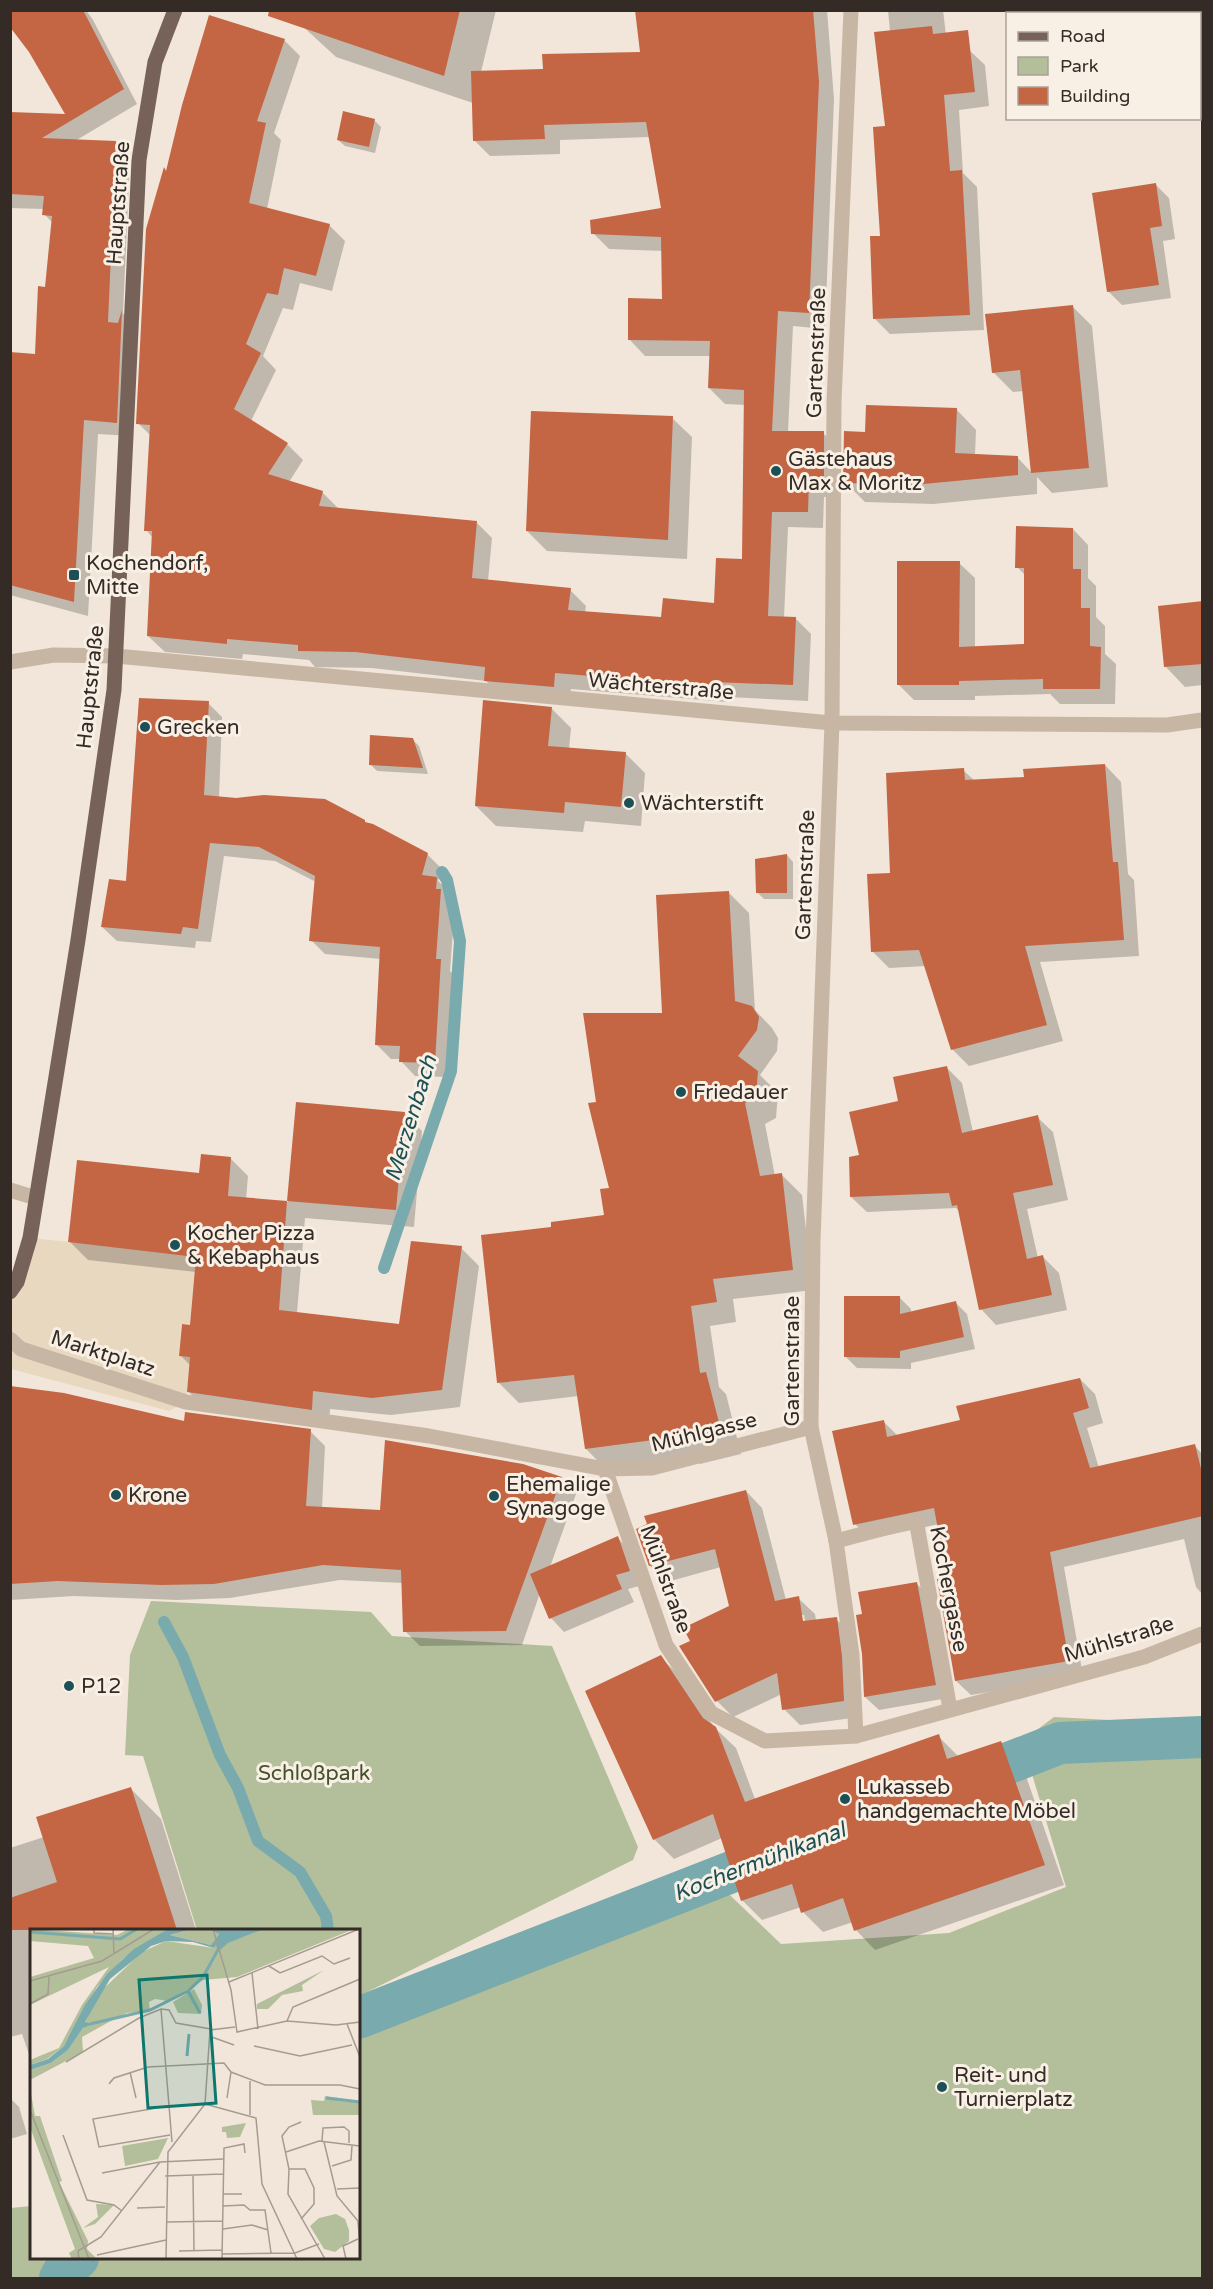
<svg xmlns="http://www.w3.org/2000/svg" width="1213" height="2289" viewBox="0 0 1213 2289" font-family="'Varela Round',sans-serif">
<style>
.green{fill:#b2bf9a}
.plaza{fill:#e9d8c0}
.shadow{fill:#0003;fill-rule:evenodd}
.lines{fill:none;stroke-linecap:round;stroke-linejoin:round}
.stream{stroke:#79aaad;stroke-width:12}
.canal{stroke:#79aaad;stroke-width:42}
.building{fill:#c46544}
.minor{stroke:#c8b6a5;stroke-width:15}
.major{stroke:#766258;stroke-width:15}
.poi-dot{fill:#1d5055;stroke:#f9f0e5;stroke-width:2}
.labels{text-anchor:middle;stroke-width:6;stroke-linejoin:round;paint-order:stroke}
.street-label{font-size:21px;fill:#342b26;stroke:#f9f0e5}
.poi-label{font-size:21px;fill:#342b26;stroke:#f9f0e5;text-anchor:start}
.park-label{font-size:21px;fill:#43522b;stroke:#f9f0e5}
.water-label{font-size:22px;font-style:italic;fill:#1d5055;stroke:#f9f0e5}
.inset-river{fill:none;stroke:#79aaad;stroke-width:3}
.inset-road{fill:none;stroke:#a59b91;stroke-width:1.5}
.view{fill:#0f766e;fill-opacity:0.15;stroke:#0f766e;stroke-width:3}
.inset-edge{fill:none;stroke:#342b26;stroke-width:3}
</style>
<rect width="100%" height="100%" fill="#f1e6d9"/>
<g class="green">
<polygon points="151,1601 371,1612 392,1636 552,1646 638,1847 633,1860 359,1996 358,1930 197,1930 143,1756 125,1755 130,1655"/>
<polygon points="1054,1717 1202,1725 1202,2278 11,2278 11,2208 31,2206 32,2258 358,2258 359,2035 712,1878 781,1944 949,1933 1066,1887 1022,1741"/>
</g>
<polygon class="plaza" points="30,1238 196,1255 190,1325 181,1324 179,1356 190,1357 186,1402 169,1411 11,1369 11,1292"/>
<g class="shadow">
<polygon points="10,10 86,10 93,20 137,104 75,141 116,143 130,157 123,313 136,326 131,436 98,434 88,616 10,595 10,354 37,355 47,289 53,223 44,214 44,209 10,208 10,114 67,116"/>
<polygon points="285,10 496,10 481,72 544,70 642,53 637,10 827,10 834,99 825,329 793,326 788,432 823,433 839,449 839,497 824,497 823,528 788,527 784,618 795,618 811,634 808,701 728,697 727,702 571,689 569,702 502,696 486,681 372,668 315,667 309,660 243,654 242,659 165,652 148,636 153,538 146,530 151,436 138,423 167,172 284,40 300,56 274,133 281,140 267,209 329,225 345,241 332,291 300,283 293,310 283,308 263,356 276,370 251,421 287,444 303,460 289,482 322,492 339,509 476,522 492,538 488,581 570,590 586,606 585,613 663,619 715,605 744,561 746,405 725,404 709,388 711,356 645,356 629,339 664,300 663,251 609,249 593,233 662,209 650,137 560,140 560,154 490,156 474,140 473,103 336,57"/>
<polygon points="888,10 943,10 948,52 969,50 985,65 989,106 959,110 963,173 977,187 984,330 890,334 875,319 882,237 886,128 890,31"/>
<polygon points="1051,10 1125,10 1125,14 1052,14"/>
<polygon points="374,120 381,127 375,153 345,146 338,140"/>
<polygon points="1155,184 1169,198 1175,239 1163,241 1171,298 1122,305 1108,291"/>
<polygon points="1072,306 1092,326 1108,487 1052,493 1037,477 1037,494 933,504 865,502 845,482 866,433 957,410 976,430 975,455 1017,457 1032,473 1024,391 1013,392 993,372"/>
<polygon points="672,418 692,437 687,559 547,551 527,531"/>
<polygon points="1073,529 1088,545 1088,578 1096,586 1096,617 1105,626 1105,654 1116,664 1115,704 1060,704 1050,694 975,696 975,700 914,700 898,684 959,563 975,578 975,648 1025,646 1026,576 1017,567"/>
<polygon points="1202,603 1202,685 1185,687 1166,667"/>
<polygon points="208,703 222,717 219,798 367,824 427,854 442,869 438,881 450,892 450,900 455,905 450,971 454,975 448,1077 415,1076 401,1061 401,1059 391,1059 377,1045 381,959 325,954 311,940 316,882 275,861 224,856 211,942 196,941 195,948 117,941 102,927 127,883"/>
<polygon points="551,708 571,728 569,749 625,753 645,773 641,826 585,821 583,832 496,826 476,806"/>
<polygon points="412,739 419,746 428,774 377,771 370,764"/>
<polygon points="1105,765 1121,782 1128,874 1134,880 1139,956 1040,962 1063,1041 969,1066 952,1049 926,966 889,968 873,952 892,874 963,770 975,781 1025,779"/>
<polygon points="787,855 793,862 793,899 764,899 757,892"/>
<polygon points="729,893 749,913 755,1010 772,1028 778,1038 777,1051 760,1075 778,1093 776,1118 765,1124 775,1176 782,1175 802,1195 813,1290 733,1299 736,1322 710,1326 719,1387 726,1394 741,1454 700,1464 693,1457 606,1469 586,1449 579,1396 519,1403 499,1383 553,1228 605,1216 611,1189 598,1103 663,1014"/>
<polygon points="947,1068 962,1083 973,1132 1037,1117 1053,1132 1068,1200 1027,1209 1038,1258 1043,1257 1059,1273 1067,1310 996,1325 981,1309 960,1212 956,1208 867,1212 851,1197 860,1156 900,1103"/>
<polygon points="297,1104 404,1113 422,1131 414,1227 305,1218 297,1313 400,1325 461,1248 479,1266 460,1407 391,1415 330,1409 329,1427 206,1410 188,1391 191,1366 180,1355 191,1326 196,1272 88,1260 70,1242 230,1158 248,1176 246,1199 288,1202"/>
<polygon points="900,1298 911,1309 911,1313 956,1303 967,1314 975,1349 911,1363 911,1369 857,1368 846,1357"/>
<polygon points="1080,1379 1095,1394 1103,1423 1087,1428 1099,1468 1195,1446 1202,1454 1202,1594 1196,1587 1184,1539 1064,1567 1083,1676 971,1695 956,1681 948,1579 939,1524 870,1539 855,1524 883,1421 898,1436 962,1422"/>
<polygon points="10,1387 186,1423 310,1431 325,1446 322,1508 382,1512 561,1479 576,1494 550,1567 618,1538 631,1552 643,1585 628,1589 634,1602 564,1632 551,1618 540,1593 522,1645 420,1646 405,1631 403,1583 340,1580 230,1598 177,1600 74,1596 10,1600"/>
<path d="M746 1491 762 1508 786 1600 798 1598 815 1614 816 1621 836 1619 853 1635 860 1717 800 1725 784 1709 782 1694 733 1717 717 1701 692 1642 731 1607 721 1567 667 1582 650 1566ZM801 1615H804L806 1628 803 1629Z"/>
<polygon points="917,1584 930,1597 948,1698 879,1710 865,1697"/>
<polygon points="660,1657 680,1676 714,1727 736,1748 755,1799 938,1736 959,1757 1001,1742 1021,1762 1064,1885 875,1950 856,1930 853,1922 823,1932 803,1912 801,1907 762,1920 742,1900 722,1838 674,1859 654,1839"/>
<polygon points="131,1789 161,1819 196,1930 32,1930 32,2063 22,2034 10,2037 10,1848 44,1837"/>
<polygon points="12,2100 19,2107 27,2134 10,2139 10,2101"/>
</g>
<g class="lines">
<g class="stream">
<polyline points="384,1268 451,1071 460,941 447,880 442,872"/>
<polyline points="164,1622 183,1657 220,1755 238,1788 258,1841 300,1872 326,1916 328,1930"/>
</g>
<g class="canal">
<polyline points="955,1784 1060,1743 1202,1737"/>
<polyline points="358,2018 785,1851"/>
<polyline points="60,2278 66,2268 78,2258"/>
</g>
</g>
<g class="building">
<polygon points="10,10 83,10 124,89 42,138 116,141 108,322 118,323 122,310 117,423 84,420 74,602 10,585 10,352 35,354 38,286 45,287 52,216 42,215 44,196 10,194 10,112 65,114 29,52 10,27"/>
<polygon points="269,10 460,10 444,76 268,16"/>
<polygon points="635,10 813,10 819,82 809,313 778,311 772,431 824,431 824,482 809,481 808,512 772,512 768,616 796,617 793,685 712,682 711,686 555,673 554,687 484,681 485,667 355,652 298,651 298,645 227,639 227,644 147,636 152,531 144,531 150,425 136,424 146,229 164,167 166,171 182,105 209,15 285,39 257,121 266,123 249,203 330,224 316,276 284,268 278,295 267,293 246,344 261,353 234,409 288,443 268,474 323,491 319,506 477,521 472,578 571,588 568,610 661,617 663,598 714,603 716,558 742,559 744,390 708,388 710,341 628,340 628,298 662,299 661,237 591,234 590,220 661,208 646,122 544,125 545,139 473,141 471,71 543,69 542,54 640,52"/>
<polygon points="932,26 933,34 968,30 975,92 944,95 950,171 962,170 970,315 873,319 870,236 880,236 873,127 885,126 874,32"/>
<polygon points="343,111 375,119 369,147 337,140"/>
<polygon points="1156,183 1162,226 1150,228 1159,285 1107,292 1092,193"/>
<polygon points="1073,305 1089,468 1031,473 1020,370 992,373 985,314"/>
<polygon points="866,405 957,408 955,453 1018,456 1018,475 913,485 843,483 844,431 865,432"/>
<polygon points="531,411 673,416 668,540 526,531"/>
<polygon points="1016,526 1073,528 1073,569 1081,569 1081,608 1090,608 1090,646 1101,647 1100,689 1043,689 1043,679 959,681 959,685 897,685 897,561 960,561 959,647 1024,644 1024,568 1015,568"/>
<polygon points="1203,601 1203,664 1164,667 1158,606"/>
<polygon points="139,698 209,701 204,795 236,798 264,795 325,799 365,820 365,822 373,824 428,853 422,875 437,877 436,889 441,889 436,959 441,959 435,1063 399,1062 400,1046 375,1045 380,947 309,941 315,876 259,847 210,843 198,929 183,927 181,934 101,927 109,879 126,881"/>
<polygon points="483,700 552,707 548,746 626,752 621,807 565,802 564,813 475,806"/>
<polygon points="370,735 413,738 423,768 369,765"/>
<polygon points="1105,764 1113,862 1118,862 1124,940 1025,946 1047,1025 951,1050 919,950 871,952 867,874 890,873 886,773 964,768 965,780 1024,777 1023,769"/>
<polygon points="787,854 787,893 756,893 755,859"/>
<polygon points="729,891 735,1001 752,1006 759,1017 757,1030 738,1056 758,1071 756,1098 745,1103 760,1176 782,1173 793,1270 713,1279 717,1302 691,1306 700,1373 706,1372 722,1434 678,1445 676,1437 585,1449 574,1375 497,1383 481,1235 551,1227 551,1222 604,1215 600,1189 609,1188 588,1103 596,1102 583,1013 662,1013 656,895"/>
<polygon points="947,1066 962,1133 1038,1115 1053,1185 1013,1193 1027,1259 1043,1255 1052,1295 979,1310 957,1205 952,1206 949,1193 850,1197 849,1157 859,1155 849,1112 898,1101 893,1077"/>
<polygon points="296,1102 405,1112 396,1210 287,1201 279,1310 399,1324 411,1241 462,1246 442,1390 372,1398 313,1391 312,1410 187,1392 190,1357 179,1356 182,1324 190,1325 196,1257 68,1242 77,1160 199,1173 201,1154 231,1157 228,1196 287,1201"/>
<polygon points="844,1296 900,1296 900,1314 956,1301 964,1337 900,1351 900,1358 844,1357"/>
<polygon points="1080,1378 1089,1408 1073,1413 1090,1468 1195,1444 1203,1477 1203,1516 1050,1552 1069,1661 955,1681 937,1579 947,1578 934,1508 853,1525 832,1431 884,1420 887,1437 960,1420 956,1406"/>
<polygon points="10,1386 64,1393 184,1421 185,1412 311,1429 306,1506 380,1510 385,1440 523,1464 562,1477 506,1631 403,1632 401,1570 323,1565 214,1584 161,1585 58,1581 10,1584"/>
<polygon points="746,1490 775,1601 799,1596 803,1621 837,1617 842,1656 844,1701 782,1710 777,1673 715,1702 679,1646 690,1641 683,1628 729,1606 715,1549 649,1566 636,1529 647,1524 644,1516"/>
<polygon points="618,1536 630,1571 616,1575 622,1589 549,1619 530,1574"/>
<polygon points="917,1582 936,1685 864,1697 862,1654 856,1615 862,1614 858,1592"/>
<polygon points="661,1655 703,1718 716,1727 745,1802 939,1734 947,1759 1001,1741 1045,1865 854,1931 843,1898 801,1913 792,1884 741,1901 713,1814 653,1840 585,1691"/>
<polygon points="131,1787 177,1930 10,1930 10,1898 57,1882 36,1817"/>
</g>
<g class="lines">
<g class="minor">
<polyline points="851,10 834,402 832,723 813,1241 811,1427 836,1541 852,1655 856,1736"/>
<polyline points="10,662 54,655 116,656 832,723 1167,725 1202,720"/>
<polyline points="10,1190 36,1198"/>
<polyline points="10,1339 21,1349 186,1402 429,1436 605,1469 666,1645 711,1713 765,1741 856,1736 1144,1657 1202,1634"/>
<polyline points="605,1469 652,1468 811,1427"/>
<polyline points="836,1541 916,1520 950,1709"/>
</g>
<polyline class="major" points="10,1292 17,1282 30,1238 78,940 114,690 139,160 155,62 175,10"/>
</g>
<g class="poi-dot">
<circle cx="776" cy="471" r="6"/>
<rect x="68" y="569" width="12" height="12" rx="3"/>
<circle cx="145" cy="727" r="6"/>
<circle cx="629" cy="803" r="6"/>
<circle cx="681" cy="1092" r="6"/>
<circle cx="175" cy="1245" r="6"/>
<circle cx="116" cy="1495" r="6"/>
<circle cx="494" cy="1496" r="6"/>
<circle cx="69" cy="1686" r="6"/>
<circle cx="845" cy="1799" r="6"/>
<circle cx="942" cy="2087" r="6"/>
</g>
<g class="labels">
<g class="street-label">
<text transform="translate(118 203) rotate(-86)" y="7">Hauptstraße</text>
<text transform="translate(816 353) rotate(-88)" y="7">Gartenstraße</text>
<text transform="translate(661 686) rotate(5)" y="7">Wächterstraße</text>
<text transform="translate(90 687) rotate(-84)" y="7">Hauptstraße</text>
<text transform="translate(805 875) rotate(-88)" y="7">Gartenstraße</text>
<text transform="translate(103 1353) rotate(18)" y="7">Marktplatz</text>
<text transform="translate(792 1361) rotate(-90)" y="7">Gartenstraße</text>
<text transform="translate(704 1432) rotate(-14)" y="7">Mühlgasse</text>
<text transform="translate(666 1579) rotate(70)" y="7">Mühlstraße</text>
<text transform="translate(949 1589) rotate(79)" y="7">Kochergasse</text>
<text transform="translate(1119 1639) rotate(-17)" y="7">Mühlstraße</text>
</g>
<g class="poi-label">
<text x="788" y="466">Gästehaus<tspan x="788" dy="24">Max &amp; Moritz</tspan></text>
<text x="86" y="570">Kochendorf,<tspan x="86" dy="24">Mitte</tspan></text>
<text x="157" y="734">Grecken</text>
<text x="641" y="810">Wächterstift</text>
<text x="693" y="1099">Friedauer</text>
<text x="187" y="1240">Kocher Pizza<tspan x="187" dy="24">&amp; Kebaphaus</tspan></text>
<text x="506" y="1491">Ehemalige<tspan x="506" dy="24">Synagoge</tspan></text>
<text x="128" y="1502">Krone</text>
<text x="81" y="1693">P12</text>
<text x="857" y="1794">Lukasseb<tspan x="857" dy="24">handgemachte Möbel</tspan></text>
<text x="954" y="2082">Reit- und<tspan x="954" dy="24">Turnierplatz</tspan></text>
</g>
<g class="park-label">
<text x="314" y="1780">Schloßpark</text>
</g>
<g class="water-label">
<text transform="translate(410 1118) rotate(-73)" y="8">Merzenbach</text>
<text transform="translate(759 1861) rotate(-21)" y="8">Kochermühlkanal</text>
</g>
</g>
<g transform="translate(30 1929)">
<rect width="330" height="330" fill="#f1e6d9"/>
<path d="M0 0 87 6 99 0H138L93 30 67 58 34 117 17 130 0 136V131L29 119 52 76 79 38 0 76V48L64 29 58 17 0 12ZM162 0H178L189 5 181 16 140 6ZM234 0H324L207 48 173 51 138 72 125 70 119 73 120 82 97 84 79 93 52 108 53 123 0 151V141L21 134 38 121 53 99 61 94H55L69 64 112 23 136 12 184 19 186 15 189 22 197 14ZM294 41 272 56 273 62 252 66 238 80H227V75ZM164 60 172 76 171 85 148 84 143 73ZM0 159 5 187H10L32 252 29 253 58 312 57 320 67 330H42L39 324 45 320 0 198ZM295 167 330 172V186H283L281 171 294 172ZM216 194 210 208 197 209 196 203H192V198ZM138 209 128 230 95 237 92 217ZM66 275 84 276 65 295 53 299 68 288ZM306 285 315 290 319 301V312L305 323 294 320 280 297 289 289Z" fill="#b2bf9a"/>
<path d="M138 0H162L140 6 181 16 189 5 178 0H234L198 14 188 23 186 16 184 19 163 13 136 12 121 17 80 50 55 93 63 95 53 99 38 121 21 134 0 141V136L18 130 34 117 55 76 77 45 104 20Z" fill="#79aaad"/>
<path class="inset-river" d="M0 3 90 10 107 0M158 62 170 84M60 95 120 81 158 62 173 48 189 19M157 127 159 105M296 169 330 173"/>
<path class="inset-road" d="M64 0V4L83 5M83 0 84 26M183 0 201 61 207 103 257 92 306 96 330 93M239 37 250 44 292 27 304 35 320 29M222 44 228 100M0 52 72 32 124 0M199 53 329 0M0 75 18 65 19 48M131 80 142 213M257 92 263 78 330 50M317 95 330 128M179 107 204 116M224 117 270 127 322 116M36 133 109 89 131 80 139 81 146 94 181 100M100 143 106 169M82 151 79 155 84 149 118 138 194 134 201 143 235 156H310L330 160M197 169 201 143M175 175 226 189 232 255 267 330M138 177 63 190 69 218 140 206M0 181 59 330M220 186V152M271 193 259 198 252 207 259 240 258 265 295 330M33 206 57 271 84 276 92 282M292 212 293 199 314 198 319 202V214M294 213 307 267 328 292 330 317M256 223 289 212 330 217M302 237 321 231 322 217M259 240H275L284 259V275L271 290M72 244 130 233M135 247 193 245M163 247 164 322M307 260 330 259M193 265H212M193 277 214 276 220 281H235L241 324M107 279 135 278M136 293 193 292M193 300 222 296 238 301M149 322 192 321M192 325 265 324 289 315M67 326 136 311M49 330 48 322 71 308 130 233 193 230M136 330 138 223 175 175 180 101 205 98M192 330 194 219 214 215 215 224M316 330 313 317 328 310"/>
<path class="view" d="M177 46 186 174 118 179 109 51Z"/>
<rect width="330" height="330" class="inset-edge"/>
</g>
<rect width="1213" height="2289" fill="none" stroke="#342b26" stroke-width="24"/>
<rect x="1006" y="12" width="195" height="108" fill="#f9f0e5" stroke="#aaa199" stroke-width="1.5"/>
<rect x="1018" y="32" width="30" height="9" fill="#766258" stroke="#aaa199" stroke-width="1.5"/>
<text x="1060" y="42" font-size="18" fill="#342b26">Road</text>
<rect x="1018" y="57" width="30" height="18" fill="#b2bf9a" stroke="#aaa199" stroke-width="1.5"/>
<text x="1060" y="72" font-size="18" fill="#342b26">Park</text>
<rect x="1018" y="87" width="30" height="18" fill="#c46544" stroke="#aaa199" stroke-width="1.5"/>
<text x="1060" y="102" font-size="18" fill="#342b26">Building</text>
</svg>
